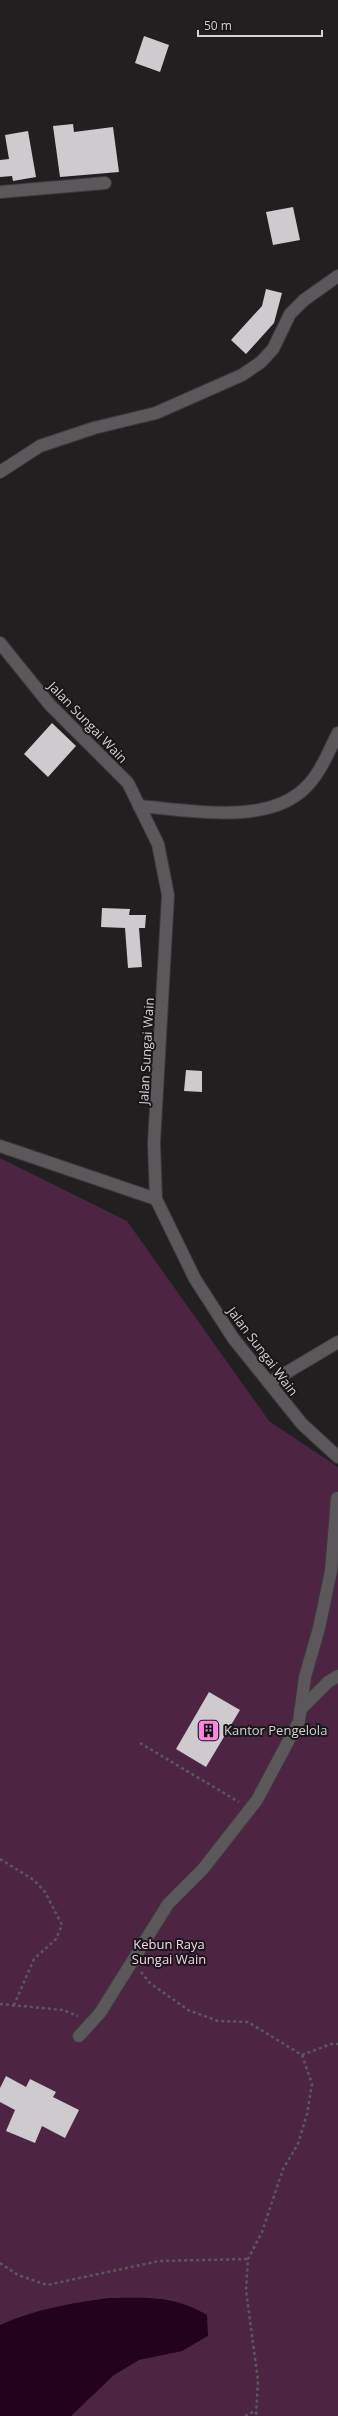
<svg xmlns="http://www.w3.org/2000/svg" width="338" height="2416" viewBox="0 0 338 2416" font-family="'Open Sans',sans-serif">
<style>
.green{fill:#4d2543}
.water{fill:#23021c}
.building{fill:#cecacd}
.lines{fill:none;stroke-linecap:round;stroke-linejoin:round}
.minor-casing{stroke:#3c393b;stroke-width:14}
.path{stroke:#5b585a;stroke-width:2.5;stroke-dasharray:3 3;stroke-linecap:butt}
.minor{stroke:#5b575a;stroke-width:12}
.labels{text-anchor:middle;stroke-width:4;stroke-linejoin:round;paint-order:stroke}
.street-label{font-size:13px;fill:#d4d2d4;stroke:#191618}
.poi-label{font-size:13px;fill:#d4d2d4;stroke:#191618;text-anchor:start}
.park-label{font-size:13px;fill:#fbd1ef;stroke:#191618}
</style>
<rect width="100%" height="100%" fill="#221f21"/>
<polygon class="green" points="0,1158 127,1221 269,1421 338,1467 338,2416 0,2416"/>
<path class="water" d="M109 2298C148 2298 172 2295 207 2315L208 2336 182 2351 139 2360 114 2375 71 2416H0V2325C35 2309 72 2303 109 2298Z"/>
<g class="building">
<polygon points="144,36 169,45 160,72 135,63"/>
<polygon points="73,124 74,132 113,127 119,172 60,177 53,126"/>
<polygon points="28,131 36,177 13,181 12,176 0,177 0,160 9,159 5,135"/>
<polygon points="293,207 300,240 273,245 266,212"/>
<polygon points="266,289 282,293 274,323 246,354 231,340 262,306"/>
<polygon points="52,723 76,746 48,777 24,754"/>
<polygon points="102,908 130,909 129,915 146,915 145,928 139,928 142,967 128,968 125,928 101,927"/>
<polygon points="186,1070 202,1071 202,1092 184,1091"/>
<polygon points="209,1692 240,1710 206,1767 176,1749"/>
<polygon points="6,2076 26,2087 30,2079 56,2092 53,2097 79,2110 65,2138 42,2126 35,2143 6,2131 15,2110 0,2102 0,2088"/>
</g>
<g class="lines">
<defs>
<g id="minor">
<polyline points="0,192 105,183"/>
<polyline points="0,472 40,446 94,428 156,413 242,375 261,362 273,349 290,314 304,300 338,276"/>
<polyline points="0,643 50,705 128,783 158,844 168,895 154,1143 156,1199 195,1279 233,1338 302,1424 338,1457"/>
<path d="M139 806C188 810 267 826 305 788 321 773 328 752 338 733"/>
<polyline points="0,1146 156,1199"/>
<polyline points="269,1383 338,1342"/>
<polyline points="300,1710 328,1682 338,1676"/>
<polyline points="79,2036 100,2013 168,1904 203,1869 257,1800 299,1721 305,1677 319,1628 331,1571 337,1498"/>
</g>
</defs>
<use href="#minor" class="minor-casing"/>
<g class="path">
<polyline points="140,1743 239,1802"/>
<polyline points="0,1859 34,1880 45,1892 62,1925 56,1939 34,1959 14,2005"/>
<polyline points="141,1972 150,1983 188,2010 218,2021 248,2022 302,2055 312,2084 307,2114 298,2144 283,2169 262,2232 248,2259 246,2290 258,2381 256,2416"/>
<polyline points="0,2004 63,2010 78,2016"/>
<polyline points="302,2055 331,2044 338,2044"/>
<polyline points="0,2263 18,2275 47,2285 159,2261 248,2259"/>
<polyline points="245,2416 255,2411"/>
</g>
<use href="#minor" class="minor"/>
</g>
<defs>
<symbol id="building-square" viewBox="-11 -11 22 22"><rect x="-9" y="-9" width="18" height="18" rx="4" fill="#fe86e1" stroke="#191618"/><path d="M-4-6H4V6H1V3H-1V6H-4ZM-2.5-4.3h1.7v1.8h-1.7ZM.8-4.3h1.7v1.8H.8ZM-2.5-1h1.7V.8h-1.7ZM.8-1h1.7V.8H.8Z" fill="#111"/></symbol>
</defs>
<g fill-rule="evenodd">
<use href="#building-square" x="196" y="1718" width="25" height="25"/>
</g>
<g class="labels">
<g class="street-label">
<text transform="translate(88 722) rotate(46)" y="5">Jalan Sungai Wain</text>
<text transform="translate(146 1051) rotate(-87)" y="5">Jalan Sungai Wain</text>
<text transform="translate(263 1351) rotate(53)" y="5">Jalan Sungai Wain</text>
</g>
<g class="poi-label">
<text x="224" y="1735">Kantor Pengelola</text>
</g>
<g class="park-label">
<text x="169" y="1949">Kebun Raya<tspan x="169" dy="15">Sungai Wain</tspan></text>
</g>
</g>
<path d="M198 30v6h124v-6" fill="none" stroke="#d4d2d4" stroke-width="2"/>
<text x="204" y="30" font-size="12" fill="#d4d2d4" stroke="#191618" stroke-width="3" paint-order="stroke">50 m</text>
</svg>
